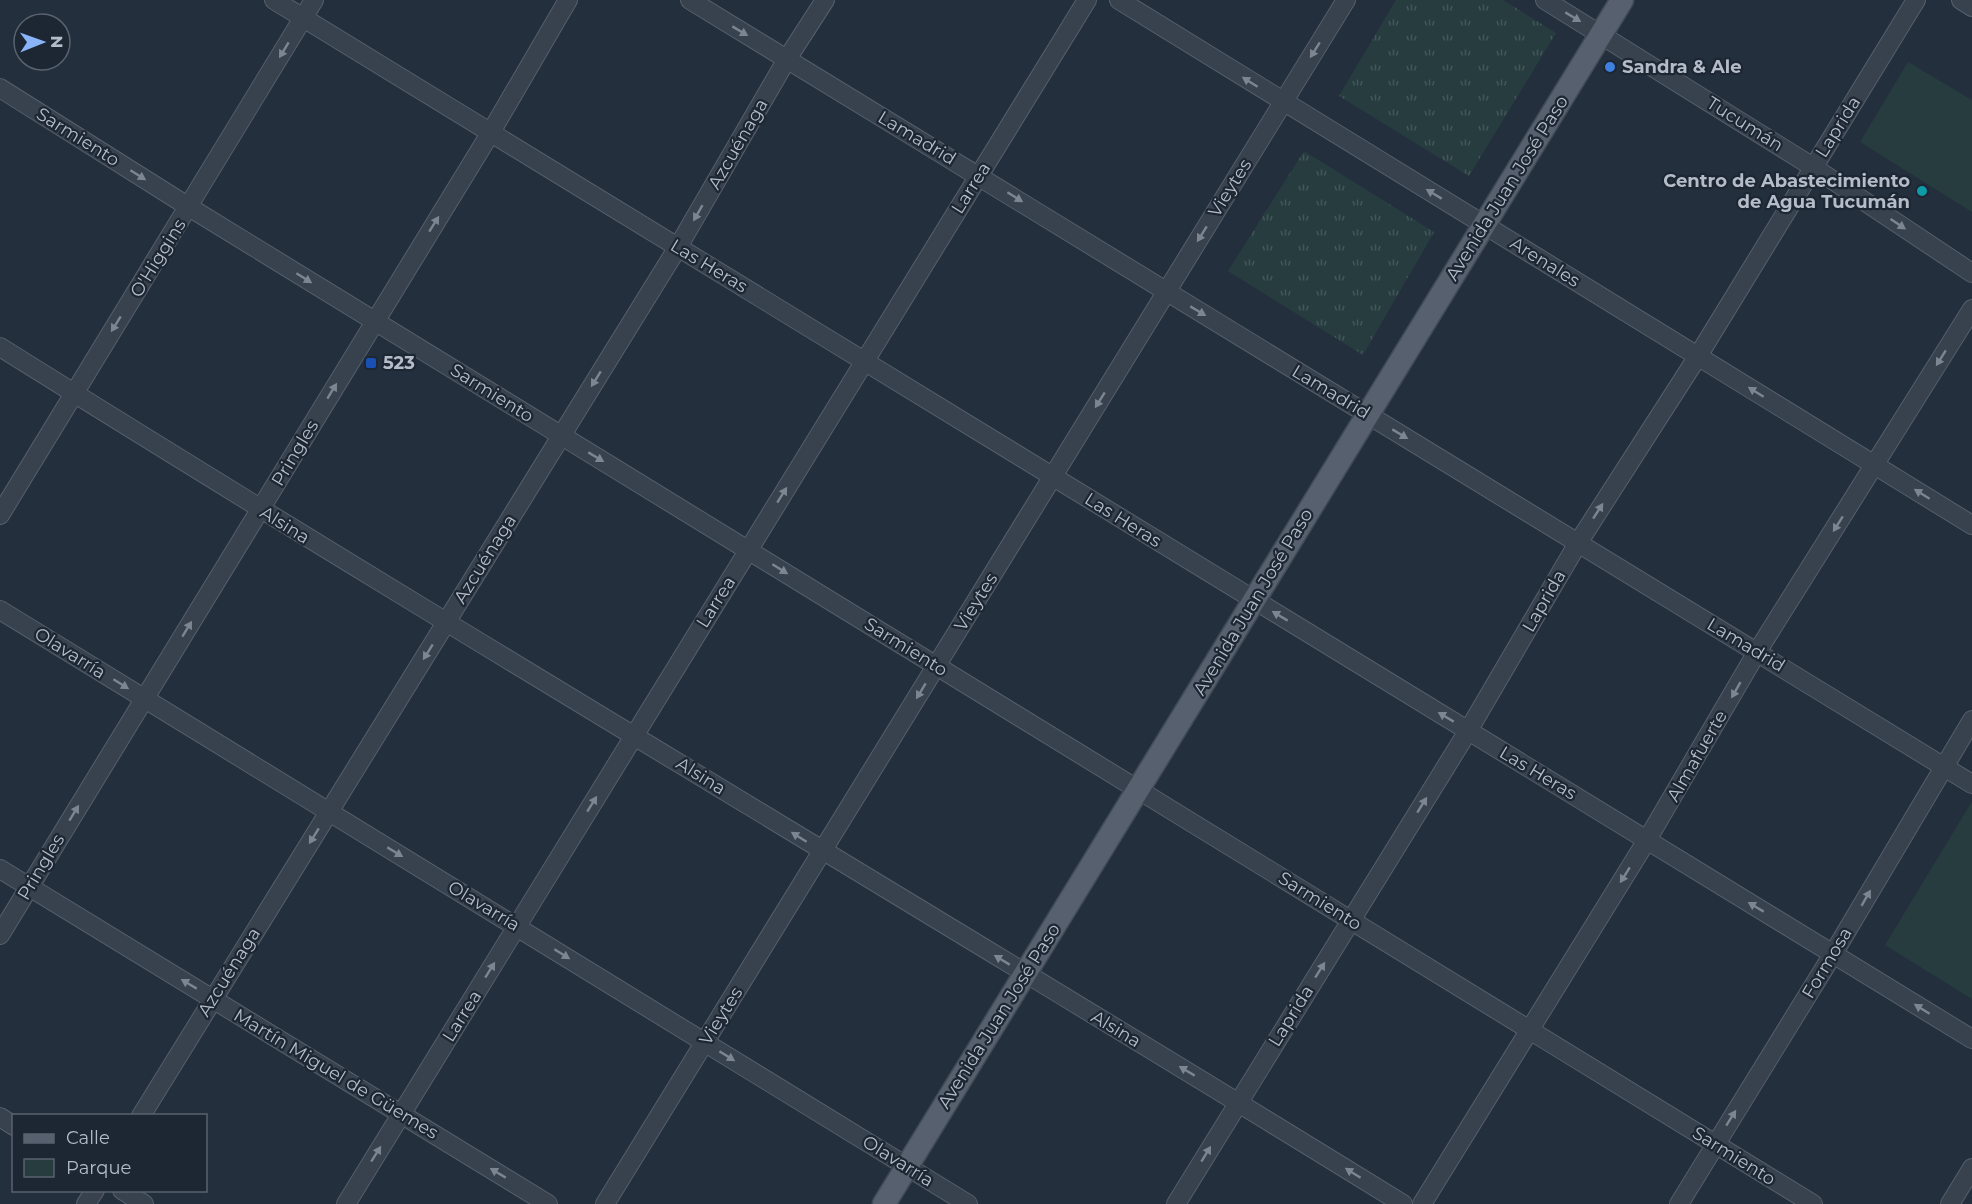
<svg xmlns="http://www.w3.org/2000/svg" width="1972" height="1204" viewBox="0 0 1972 1204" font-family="Montserrat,sans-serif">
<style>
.grass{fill:url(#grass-tufts)}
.park{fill:#263c3f}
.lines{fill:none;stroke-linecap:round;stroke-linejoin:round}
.minor-casing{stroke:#565f6c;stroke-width:20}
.major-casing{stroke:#414a57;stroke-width:25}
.minor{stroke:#38414e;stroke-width:18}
.major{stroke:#56606e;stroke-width:22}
.oneway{fill:#7c8592}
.shop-dot{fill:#3f7fe0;stroke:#1d2633;stroke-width:2}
.culture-dot{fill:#0f9aa8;stroke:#1d2633;stroke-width:2}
.transit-dot{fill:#1a4fb4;stroke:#1d2633;stroke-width:2}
.labels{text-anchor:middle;stroke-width:4.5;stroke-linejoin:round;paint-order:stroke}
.poi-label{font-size:18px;font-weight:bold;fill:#b4bcc9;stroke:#1d2633;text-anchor:start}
.street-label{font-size:18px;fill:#b4bcc9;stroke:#1d2633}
</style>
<defs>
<pattern id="grass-tufts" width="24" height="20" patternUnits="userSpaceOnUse" patternTransform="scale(1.5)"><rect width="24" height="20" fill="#263c3f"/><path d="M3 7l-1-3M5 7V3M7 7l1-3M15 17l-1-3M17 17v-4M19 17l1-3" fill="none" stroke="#435659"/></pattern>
</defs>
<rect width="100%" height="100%" fill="#242f3e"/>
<g class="grass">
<polygon points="1396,0 1503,0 1556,33 1469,176 1339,96"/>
<polygon points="1304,151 1434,232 1363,355 1228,271"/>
</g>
<g class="park">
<polygon points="1908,62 1972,100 1972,212 1860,142"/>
<polygon points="1971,803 1972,804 1972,999 1885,945"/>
</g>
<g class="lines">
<defs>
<g id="minor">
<polyline points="274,0 1972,1039"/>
<polyline points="690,0 1972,784"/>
<polyline points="1119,0 1972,525"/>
<polyline points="1545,0 1813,167 1972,273"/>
<polyline points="1961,0 1972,7"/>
<polyline points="0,88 189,207 1813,1204"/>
<path d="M0 347C465 638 937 916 1403 1204"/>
<polyline points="0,515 314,0"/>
<polyline points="0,610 968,1204"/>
<polyline points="0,869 548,1204"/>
<polyline points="0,935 491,132 568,0"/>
<polyline points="141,1116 678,247 787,59 825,0"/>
<polyline points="0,1117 14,1126"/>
<polyline points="122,1190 144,1204"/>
<polyline points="86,1204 95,1190"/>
<polyline points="346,1204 1087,0"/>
<polyline points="605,1204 1346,0"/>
<polyline points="1176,1204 1468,731 1578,543 1698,356 1916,0"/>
<polyline points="1422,1204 1647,840 1757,652 1972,309"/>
<polyline points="1679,1204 1833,954 1972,720"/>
<polyline points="1950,1204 1972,1168"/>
</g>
<polyline id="major" points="884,1204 1622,0"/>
</defs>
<use href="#minor" class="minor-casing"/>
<use href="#major" class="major-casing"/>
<use href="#minor" class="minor"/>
<use href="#major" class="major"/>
</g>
<defs><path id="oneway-solid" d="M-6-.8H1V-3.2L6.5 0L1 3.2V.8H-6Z" transform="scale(1.5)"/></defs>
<g class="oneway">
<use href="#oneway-solid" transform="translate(1573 17) rotate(31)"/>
<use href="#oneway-solid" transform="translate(740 31) rotate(31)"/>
<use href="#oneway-solid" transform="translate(284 50) rotate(121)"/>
<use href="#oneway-solid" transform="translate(1315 50) rotate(122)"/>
<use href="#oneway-solid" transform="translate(1250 82) rotate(-148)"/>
<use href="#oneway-solid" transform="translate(138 175) rotate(32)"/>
<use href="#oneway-solid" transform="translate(1434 194) rotate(-149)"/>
<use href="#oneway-solid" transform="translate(1015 197) rotate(32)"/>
<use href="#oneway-solid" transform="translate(698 213) rotate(120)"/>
<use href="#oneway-solid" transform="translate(434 224) rotate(-58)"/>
<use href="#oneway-solid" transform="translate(1898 224) rotate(34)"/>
<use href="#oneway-solid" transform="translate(1202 234) rotate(122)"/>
<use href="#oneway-solid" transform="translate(304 278) rotate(32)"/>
<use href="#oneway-solid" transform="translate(1198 311) rotate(31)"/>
<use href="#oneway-solid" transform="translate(116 324) rotate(122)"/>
<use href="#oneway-solid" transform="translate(1941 358) rotate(122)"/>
<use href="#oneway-solid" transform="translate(596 379) rotate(122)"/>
<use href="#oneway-solid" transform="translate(332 391) rotate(-59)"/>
<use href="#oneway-solid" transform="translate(1756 392) rotate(-148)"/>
<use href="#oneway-solid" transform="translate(1100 400) rotate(122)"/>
<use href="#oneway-solid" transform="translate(1400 434) rotate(31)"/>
<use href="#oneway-solid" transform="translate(596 457) rotate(31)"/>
<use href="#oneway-solid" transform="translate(1922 494) rotate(-148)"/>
<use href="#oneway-solid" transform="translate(782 495) rotate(-58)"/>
<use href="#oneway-solid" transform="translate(1598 511) rotate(-57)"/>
<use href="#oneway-solid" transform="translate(1838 524) rotate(122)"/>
<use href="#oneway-solid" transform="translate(780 569) rotate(32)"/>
<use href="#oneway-solid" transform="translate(1280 616) rotate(-149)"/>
<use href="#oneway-solid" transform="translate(187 629) rotate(-59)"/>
<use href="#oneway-solid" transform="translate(428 652) rotate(122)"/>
<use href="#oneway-solid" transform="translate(121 684) rotate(32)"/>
<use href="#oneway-solid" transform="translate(1736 690) rotate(120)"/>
<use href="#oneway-solid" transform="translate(921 691) rotate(121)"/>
<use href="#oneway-solid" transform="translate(1446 717) rotate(-149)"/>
<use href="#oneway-solid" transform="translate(592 804) rotate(-58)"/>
<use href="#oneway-solid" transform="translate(1422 805) rotate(-58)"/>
<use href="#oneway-solid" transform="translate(74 813) rotate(-59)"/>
<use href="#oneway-solid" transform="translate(314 836) rotate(122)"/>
<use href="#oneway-solid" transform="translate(799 837) rotate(-148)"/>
<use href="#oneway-solid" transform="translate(395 852) rotate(31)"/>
<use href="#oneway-solid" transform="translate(1625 875) rotate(122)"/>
<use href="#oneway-solid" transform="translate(1866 898) rotate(-60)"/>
<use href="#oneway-solid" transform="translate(1756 907) rotate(-149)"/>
<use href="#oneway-solid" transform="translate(562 954) rotate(32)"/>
<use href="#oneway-solid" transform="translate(1002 960) rotate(-149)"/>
<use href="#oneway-solid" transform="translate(490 970) rotate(-58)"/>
<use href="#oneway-solid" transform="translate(1320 970) rotate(-58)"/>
<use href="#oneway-solid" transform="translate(189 984) rotate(-149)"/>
<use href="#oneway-solid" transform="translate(1922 1009) rotate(-148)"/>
<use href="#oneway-solid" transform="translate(727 1056) rotate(32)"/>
<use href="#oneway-solid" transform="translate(1187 1071) rotate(-149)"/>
<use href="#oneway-solid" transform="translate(1731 1118) rotate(-58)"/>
<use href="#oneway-solid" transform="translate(376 1154) rotate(-58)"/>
<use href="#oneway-solid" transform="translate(1206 1154) rotate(-59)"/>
<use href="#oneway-solid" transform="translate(498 1173) rotate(-149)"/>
<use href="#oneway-solid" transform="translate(1353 1173) rotate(-148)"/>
</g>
<circle class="shop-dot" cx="1610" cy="67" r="6"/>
<circle class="culture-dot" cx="1922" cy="191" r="6"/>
<rect class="transit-dot" x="365" y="357" width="12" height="12" rx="3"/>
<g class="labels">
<g class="poi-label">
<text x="1622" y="73">Sandra &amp; Ale</text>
<text x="1910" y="187" text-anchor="end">Centro de Abastecimiento<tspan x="1910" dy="21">de Agua Tucumán</tspan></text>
<text x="383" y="369">523</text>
</g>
<g class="street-label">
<text transform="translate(1745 124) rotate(32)" y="6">Tucumán</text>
<text transform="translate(1838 127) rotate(-58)" y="6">Laprida</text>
<text transform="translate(78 137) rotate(32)" y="6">Sarmiento</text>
<text transform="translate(917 138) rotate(31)" y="6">Lamadrid</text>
<text transform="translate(738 144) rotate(-60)" y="6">Azcuénaga</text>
<text transform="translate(971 188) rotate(-58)" y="6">Larrea</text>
<text transform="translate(1230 188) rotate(-58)" y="6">Vieytes</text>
<text transform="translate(1507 188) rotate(-58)" y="6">Avenida Juan José Paso</text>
<text transform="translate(158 258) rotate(-58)" y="6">O'Higgins</text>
<text transform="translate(1545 262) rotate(32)" y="6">Arenales</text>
<text transform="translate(709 266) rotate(31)" y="6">Las Heras</text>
<text transform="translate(1331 392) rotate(31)" y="6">Lamadrid</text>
<text transform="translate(492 393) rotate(32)" y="6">Sarmiento</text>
<text transform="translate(295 453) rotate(-59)" y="6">Pringles</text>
<text transform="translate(1123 520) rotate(32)" y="6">Las Heras</text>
<text transform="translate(285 525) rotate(32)" y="6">Alsina</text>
<text transform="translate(485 559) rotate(-58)" y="6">Azcuénaga</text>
<text transform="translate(1544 601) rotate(-60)" y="6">Laprida</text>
<text transform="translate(716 602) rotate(-58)" y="6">Larrea</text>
<text transform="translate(976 602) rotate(-58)" y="6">Vieytes</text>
<text transform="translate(1253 602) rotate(-59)" y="6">Avenida Juan José Paso</text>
<text transform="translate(1746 645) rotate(31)" y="6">Lamadrid</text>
<text transform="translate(906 647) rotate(32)" y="6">Sarmiento</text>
<text transform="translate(70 653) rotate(32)" y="6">Olavarría</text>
<text transform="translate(1697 756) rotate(-60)" y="6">Almafuerte</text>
<text transform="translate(1538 773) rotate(31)" y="6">Las Heras</text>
<text transform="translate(701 776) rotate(32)" y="6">Alsina</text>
<text transform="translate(41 867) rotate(-59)" y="6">Pringles</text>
<text transform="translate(1320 901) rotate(32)" y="6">Sarmiento</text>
<text transform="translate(484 906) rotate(31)" y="6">Olavarría</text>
<text transform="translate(1827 963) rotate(-59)" y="6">Formosa</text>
<text transform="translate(229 972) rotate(-58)" y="6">Azcuénaga</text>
<text transform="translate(462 1016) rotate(-58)" y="6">Larrea</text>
<text transform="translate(721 1016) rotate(-58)" y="6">Vieytes</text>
<text transform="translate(999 1016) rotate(-58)" y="6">Avenida Juan José Paso</text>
<text transform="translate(1291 1016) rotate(-58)" y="6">Laprida</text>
<text transform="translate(1116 1029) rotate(31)" y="6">Alsina</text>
<text transform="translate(336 1074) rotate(31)" y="6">Martín Miguel de Güemes</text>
<text transform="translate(1734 1156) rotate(32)" y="6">Sarmiento</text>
<text transform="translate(898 1161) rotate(32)" y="6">Olavarría</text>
</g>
</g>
<rect x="12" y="1114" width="195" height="78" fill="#1d2633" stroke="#59626f" stroke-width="1.5"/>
<rect x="24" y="1134" width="30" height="9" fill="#56606e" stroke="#59626f" stroke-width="1.5"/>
<text x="66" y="1144" font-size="18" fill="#b4bcc9">Calle</text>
<rect x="24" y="1159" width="30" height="18" fill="#263c3f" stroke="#59626f" stroke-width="1.5"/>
<text x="66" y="1174" font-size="18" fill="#b4bcc9">Parque</text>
<g transform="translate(42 42) rotate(89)"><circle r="28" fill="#1d2633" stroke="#59626f" stroke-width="1.5"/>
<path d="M0-4.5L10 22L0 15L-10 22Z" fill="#8ab4f8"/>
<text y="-9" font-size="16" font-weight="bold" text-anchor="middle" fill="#b4bcc9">N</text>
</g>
</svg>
